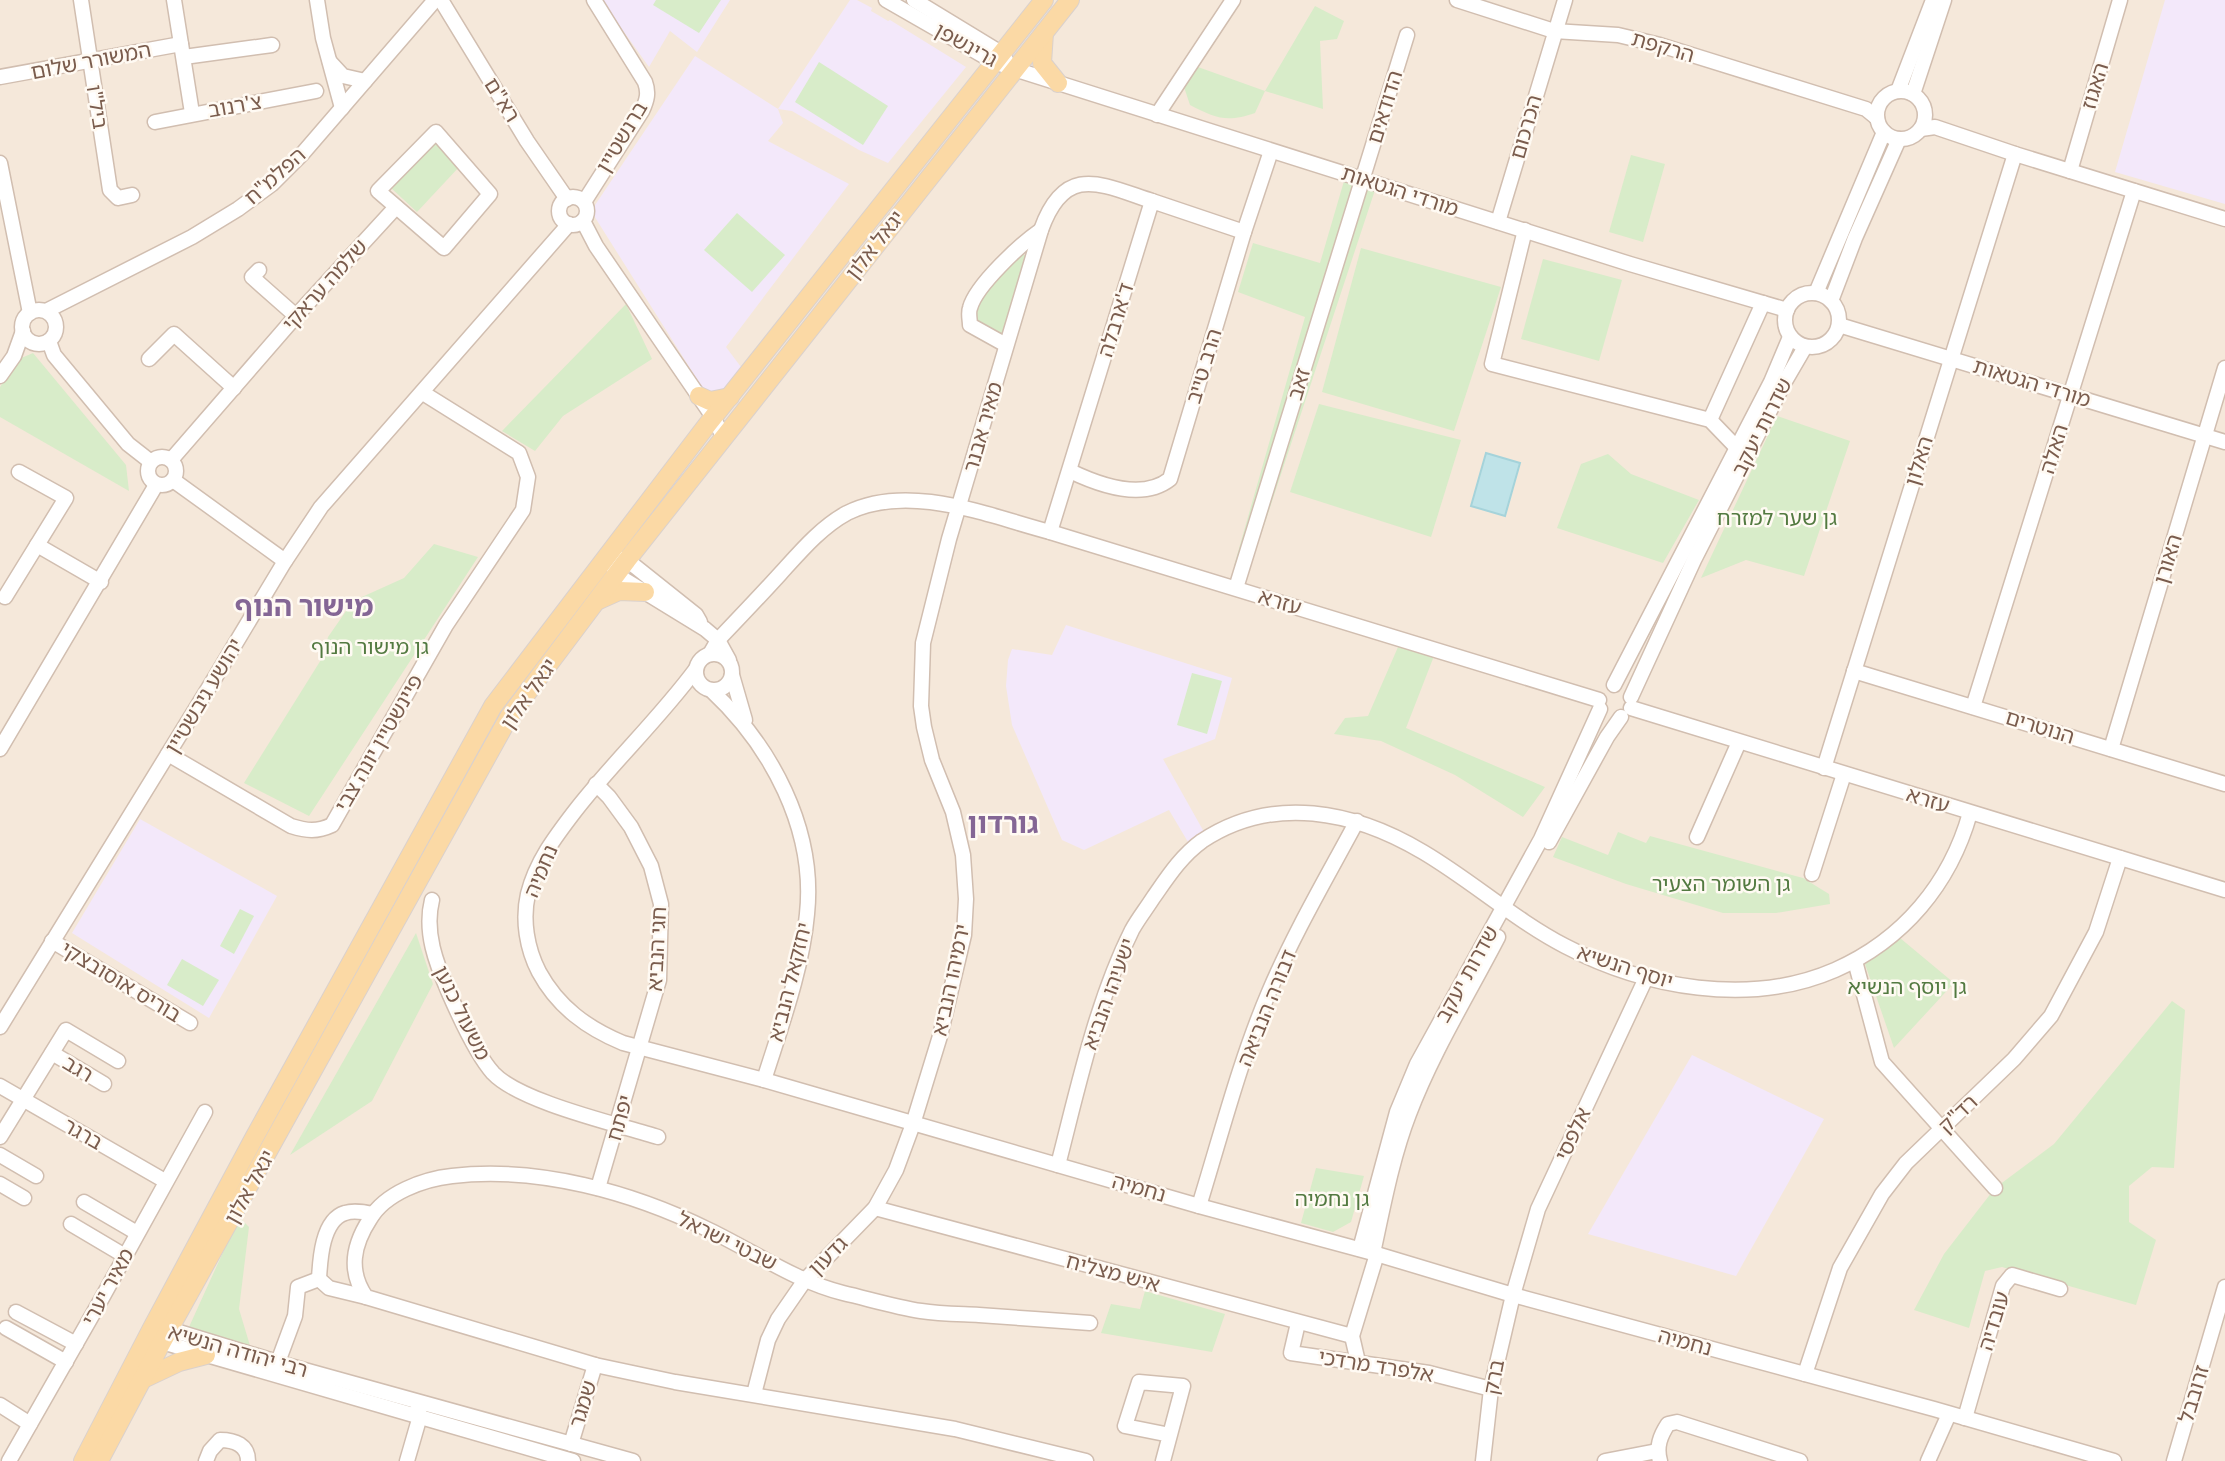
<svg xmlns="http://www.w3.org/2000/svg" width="2225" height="1461" viewBox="0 0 2225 1461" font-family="'Public Sans','Noto Sans Hebrew',sans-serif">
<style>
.residential{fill:#f5e8da}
.education{fill:#f3e8fa}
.green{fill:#d8ecc9}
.water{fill:#bfe3e8;stroke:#a5d3da;stroke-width:2}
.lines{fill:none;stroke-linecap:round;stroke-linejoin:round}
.minor-casing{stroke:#d1beb0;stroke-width:17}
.major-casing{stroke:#dad1cd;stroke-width:20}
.minor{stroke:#fff;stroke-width:14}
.major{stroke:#fbd9a5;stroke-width:18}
.labels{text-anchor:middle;stroke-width:5;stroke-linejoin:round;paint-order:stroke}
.street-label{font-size:21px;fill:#7a5c4d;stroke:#fffaf3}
.park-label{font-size:21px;fill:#537a41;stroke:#fffaf3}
.district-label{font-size:28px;font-weight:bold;fill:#846695;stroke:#fffaf3}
</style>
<rect width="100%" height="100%" fill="#fdf6ec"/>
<rect class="residential" x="0" y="0" width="2225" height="1461"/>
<g class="education">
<polygon points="601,0 730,0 697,52 670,31 649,67"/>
<polygon points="850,0 857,0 872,8 871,11 878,15 888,21 890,20 966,67 888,163 859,150 792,111 778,109 783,123 768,141 849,184 726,347 741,367 722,393 705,392 591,211 695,56 778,109"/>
<polygon points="2165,0 2225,0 2225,204 2115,172"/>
<polygon points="1066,625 1232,678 1215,739 1163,759 1204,832 1188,842 1169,810 1084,850 1062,840 1012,725 1006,686 1008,660 1012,649 1052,655"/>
<polygon points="140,819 277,896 209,1018 72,933"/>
<polygon points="1692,1055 1824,1119 1736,1276 1588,1234"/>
</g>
<g class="green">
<polygon points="656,0 721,0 699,33 653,5"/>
<path d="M1315 6 1344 21 1337 39 1320 41 1323 109 1265 91 1255 113C1227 123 1215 118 1190 105L1184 87 1198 67 1265 91Z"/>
<polygon points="819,62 888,106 863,145 795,102"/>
<polygon points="436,140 460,166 417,212 390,187"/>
<polygon points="1631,155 1665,164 1643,242 1609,232"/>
<polygon points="1344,181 1375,190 1248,574 1234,566 1305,317 1238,292 1253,243 1320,263"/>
<polygon points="737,213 785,255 752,292 704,250"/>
<polygon points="1361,248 1501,287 1454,431 1322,392"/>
<polygon points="1016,253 1028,256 1002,337 978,323 975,310 994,281"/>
<polygon points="1543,259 1622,280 1599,361 1521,339"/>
<polygon points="626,304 652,359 563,416 535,451 502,431"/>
<polygon points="33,353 126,465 129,491 0,417 0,387 19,359"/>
<polygon points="1319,404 1461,440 1431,537 1290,492"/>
<polygon points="1777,416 1850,441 1804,576 1746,560 1701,578"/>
<polygon points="1608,454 1631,474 1699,500 1663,563 1557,528 1581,464"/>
<polygon points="434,544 478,557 309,816 244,783 324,655 328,637 353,601 404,578"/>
<polygon points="1398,647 1434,656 1406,728 1545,787 1523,817 1455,775 1381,741 1334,734 1345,718 1368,716"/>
<polygon points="1192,673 1222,681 1207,734 1177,725"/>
<polygon points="1618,832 1646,843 1650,836 1803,878 1829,894 1830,904 1776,913 1723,913 1626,884 1553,857 1562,837 1608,855"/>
<polygon points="240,909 254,916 234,954 220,946"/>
<polygon points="416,933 433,984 372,1101 290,1155"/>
<polygon points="1900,938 1954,983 1894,1048 1865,964"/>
<polygon points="182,959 219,980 203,1006 167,985"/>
<polygon points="2172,1001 2185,1010 2174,1168 2152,1167 2129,1186 2129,1222 2156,1240 2136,1305 2002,1267 1985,1271 1969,1328 1914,1310 1944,1254 1995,1188 2054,1144"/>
<polygon points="1316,1168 1364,1176 1351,1222 1333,1232 1301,1223"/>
<polygon points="239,1217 249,1227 239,1309 251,1349 189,1327"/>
<polygon points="1145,1291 1225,1314 1212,1352 1101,1333 1111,1304 1140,1309"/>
</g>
<polygon class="water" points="1486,453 1520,463 1505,516 1471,506"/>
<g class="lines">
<defs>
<g id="minor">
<polyline points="81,0 110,190 118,198 132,195"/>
<polyline points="174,0 192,113"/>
<polyline points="317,0 323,38 342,108"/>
<polyline points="441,0 527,141 567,199"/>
<polyline points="886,0 994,62 1014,69 1630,264 1787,310"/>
<polyline points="914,0 1001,53 1006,60"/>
<polyline points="1457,0 1554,31 1618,35 1660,45 1866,109 1877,118"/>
<polyline points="184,57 272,45"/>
<polyline points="330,62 343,76 365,81"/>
<polyline points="0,77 181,44"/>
<polyline points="1898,91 1933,0"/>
<circle cx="1901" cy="115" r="24"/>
<polyline points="1913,94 1944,0"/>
<polyline points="1157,115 1233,0"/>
<polyline points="155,122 316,91"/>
<polyline points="1921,129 1935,127 2015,154 2225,219"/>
<polygon points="436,132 490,194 444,248 378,191"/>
<polyline points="0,163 30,313"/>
<polyline points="2070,171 2120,0"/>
<circle cx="573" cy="211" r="14"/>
<path d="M584 202 642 111C647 100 649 93 645 82L594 0"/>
<polyline points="583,221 596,246 713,417 724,438"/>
<polyline points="1498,222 1565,0"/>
<polyline points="1525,230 1492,364 1710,420 1737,448"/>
<polyline points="259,270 252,277 296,316"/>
<circle cx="1812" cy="320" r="27"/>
<polyline points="1816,293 1884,132"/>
<polyline points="1831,301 1855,238 1899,139"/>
<circle cx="39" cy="327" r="17"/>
<polyline points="46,311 192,237 238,209 272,184 303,153 435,0"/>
<polyline points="1839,325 2225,442"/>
<polyline points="49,341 54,355 128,444 151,462"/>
<path d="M1006 345 970 325C970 320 968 313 970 308 976 285 1022 243 1041 230"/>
<polyline points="149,359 174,334 234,388"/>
<polyline points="0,376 14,356 23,331"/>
<polyline points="1710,420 1763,303"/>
<circle cx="162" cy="471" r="14"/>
<polyline points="171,460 296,316 396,207"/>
<path d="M1070 471C1099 485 1142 501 1170 479L1244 232 1271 151"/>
<polyline points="173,480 285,561"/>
<polyline points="1050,532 1152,201 1244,232"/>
<polyline points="37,545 101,582"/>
<polyline points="607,556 617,575 705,629 718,640 729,660"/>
<polyline points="617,558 627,560 696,615 700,622"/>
<polyline points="1236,588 1407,35"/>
<polyline points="5,597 66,498 19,472"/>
<circle cx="714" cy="672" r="18"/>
<path d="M710 654 718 640C739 618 760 596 780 574 800 552 821 527 847 513 909 482 989 516 1050 532L1599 700"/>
<path d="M696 669C659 719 613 762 575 811 555 837 536 862 528 894 522 920 527 949 539 972 558 1007 587 1028 623 1043L764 1080 1199 1206 1373 1253 1513 1295 1934 1409 2114 1461"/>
<polyline points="1854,671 2225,784"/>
<polyline points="732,675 745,720"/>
<polyline points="1614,685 1771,382 1790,337"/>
<path d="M711 690C771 746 816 829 807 914 802 970 781 1026 764 1080"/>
<polyline points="1631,697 1694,560 1784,383 1805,347"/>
<polyline points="1973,707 2134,191"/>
<polyline points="1631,708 2225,890"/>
<polyline points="0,749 156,485"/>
<polyline points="2111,749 2225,368"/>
<path d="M168 754 291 826C307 831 317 832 332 825L446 625 523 510 528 477 519 453 423 393"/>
<polyline points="1824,768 2015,154"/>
<polyline points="596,784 609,797 631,827 651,866 661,904 659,980 598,1188"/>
<polyline points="1697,837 1739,742"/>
<polyline points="1549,842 1607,737 1621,717"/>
<polyline points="1812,874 1844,774"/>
<path d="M432 900C424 932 436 963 449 993 459 1016 477 1055 493 1073 520 1102 617 1124 658 1137"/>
<polyline points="52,941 190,1023"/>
<polyline points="1855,961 1882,1062 1995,1188"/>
<polyline points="0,1027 216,676 285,561 321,507 569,224"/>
<polyline points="52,1053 104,1084"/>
<polyline points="0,1086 165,1181"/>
<polyline points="0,1137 66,1030 118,1061"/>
<polyline points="0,1155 36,1176"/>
<path d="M1058 1165C1078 1088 1096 1002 1132 930 1138 919 1146 909 1153 898 1167 878 1181 856 1202 841 1273 794 1354 811 1423 852 1472 881 1515 920 1565 946 1645 988 1750 1007 1835 970 1903 940 1950 884 1970 813"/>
<polyline points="0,1184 24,1198"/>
<polyline points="84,1202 137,1233"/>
<path d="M1199 1206C1221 1135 1240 1060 1269 992 1294 933 1327 877 1357 821"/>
<polyline points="875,1208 1352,1336"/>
<polyline points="71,1224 125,1256"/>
<polyline points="1360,1249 1397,1112 1417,1064 1541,839 1600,709"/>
<path d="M1373 1253C1383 1207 1392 1158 1409 1114 1432 1053 1468 995 1498 937"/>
<path d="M366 1297 329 1288 319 1279C320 1260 322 1220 345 1213 354 1210 364 1212 373 1214"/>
<polyline points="16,1312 76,1344"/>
<polyline points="1298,1323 1291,1353 1429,1373 1491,1389"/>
<polyline points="6,1328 66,1362"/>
<polyline points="159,1328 169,1329 290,1366 633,1461"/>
<path d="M157 1334 162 1342C299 1383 436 1421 573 1461"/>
<polyline points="278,1362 295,1316 298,1287 319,1279"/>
<polyline points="1358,1362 1352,1336 1377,1254"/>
<polyline points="1805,1374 1840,1268 1882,1194 1906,1163 2014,1059 2051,1016 2096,932 2120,858"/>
<path d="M754 1394 768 1340 778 1319 805 1280 875 1208 896 1170 913 1124 940 1036 964 935 966 899 963 855 953 812 932 760 924 727 921 706 923 643 949 539 1041 230C1065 163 1100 184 1152 201"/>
<polyline points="0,1405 30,1424"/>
<polyline points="1965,1418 2003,1286 2012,1275 2060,1289"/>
<polyline points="571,1444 595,1365"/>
<polyline points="9,1461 102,1298 205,1112"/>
<path d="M206 1461 210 1451 220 1440C235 1440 248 1445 248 1461"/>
<polyline points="407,1461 420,1416 418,1408"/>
<path d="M1086 1461 955 1429 675 1382 595 1365 366 1297C348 1271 353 1245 370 1219 385 1193 424 1179 452 1176 538 1166 632 1192 709 1230 753 1251 795 1281 843 1293 869 1299 895 1307 921 1311 940 1314 960 1314 979 1315 1016 1318 1053 1320 1090 1323"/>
<polyline points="1163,1461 1183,1386 1139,1382 1125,1426 1170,1435"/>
<polyline points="1483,1461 1491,1389 1513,1295 1538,1209 1646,978"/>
<polyline points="1605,1461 1657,1451"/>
<path d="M1660 1461C1656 1447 1660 1436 1668 1424L1677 1422 1800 1461"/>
<polyline points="1928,1461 1949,1414"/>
<polyline points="2174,1461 2225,1287"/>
</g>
<g id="major">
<polyline points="1044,33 1042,63 1058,83"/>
<polyline points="699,396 710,401 730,397"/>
<polyline points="599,600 619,591 645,592"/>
<polyline points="143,1379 179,1362 206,1355"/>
<polyline points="83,1461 152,1328 254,1138 493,706 707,425 1044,0"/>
<polyline points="99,1461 162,1342 509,717 627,560 1070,0"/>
</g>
</defs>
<use href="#minor" class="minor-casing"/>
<use href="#major" class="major-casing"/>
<use href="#minor" class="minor"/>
<use href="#major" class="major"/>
</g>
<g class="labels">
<g class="street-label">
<text transform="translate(966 45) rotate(29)" y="7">גרינשפן</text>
<text transform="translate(1663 47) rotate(16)" y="7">הרקפת</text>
<text transform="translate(91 61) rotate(-11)" y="7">המשורר שלום</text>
<text transform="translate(2095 86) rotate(-73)" y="7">האגוז</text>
<text transform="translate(502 100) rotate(58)" y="7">רא"ם</text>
<text transform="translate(235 106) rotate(-10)" y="7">צ'רנוב</text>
<text transform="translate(97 107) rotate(81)" y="7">ביל"ו</text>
<text transform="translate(1385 107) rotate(-73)" y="7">הדודאים</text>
<text transform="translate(1526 127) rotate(-74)" y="7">הכרכום</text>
<text transform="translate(622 137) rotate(-59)" y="7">ברנשטיין</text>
<text transform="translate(275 176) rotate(-42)" y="7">הפלמ"ח</text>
<text transform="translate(1400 191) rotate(18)" y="7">מורדי הגטאות</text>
<text transform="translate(875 245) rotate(-52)" y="7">יגאל אלון</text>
<text transform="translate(325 285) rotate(-48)" y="7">שלמה עראקי</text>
<text transform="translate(1116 320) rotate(-73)" y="7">ד'ארבלה</text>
<text transform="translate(1204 366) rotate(-73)" y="7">הרב טייב</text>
<text transform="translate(2032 383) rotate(17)" y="7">מורדי הגטאות</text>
<text transform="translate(1299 384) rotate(-73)" y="7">זאב</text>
<text transform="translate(983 427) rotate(-74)" y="7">מאיר אבנר</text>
<text transform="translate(1762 427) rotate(-63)" y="7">שדרות יעקב</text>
<text transform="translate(2054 449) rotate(-73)" y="7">האלה</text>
<text transform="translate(1919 461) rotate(-73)" y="7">האלון</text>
<text transform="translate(2168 559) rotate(-73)" y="7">האורן</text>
<text transform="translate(1280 602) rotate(17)" y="7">עזרא</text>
<text transform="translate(529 694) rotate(-55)" y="7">יגאל אלון</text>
<text transform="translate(204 696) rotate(-59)" y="7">יהושע גיבשטיין</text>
<text transform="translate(2040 727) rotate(17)" y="7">הנוטרים</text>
<text transform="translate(379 743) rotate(-60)" y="7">פיינשטיין יונה צבי</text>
<text transform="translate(1928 800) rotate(17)" y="7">עזרא</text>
<text transform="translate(541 871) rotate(-67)" y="7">נחמיה</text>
<text transform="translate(657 949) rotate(-87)" y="7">חגי הנביא</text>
<text transform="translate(1625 967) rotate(18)" y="7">יוסף הנשיא</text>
<text transform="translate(1467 974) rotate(-61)" y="7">שדרות יעקב</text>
<text transform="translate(951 980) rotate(-78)" y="7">ירמיהו הנביא</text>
<text transform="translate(121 982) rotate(31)" y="7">בוריס אוסובצקי</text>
<text transform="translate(790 982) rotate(-76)" y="7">יחזקאל הנביא</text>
<text transform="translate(1109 994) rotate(-70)" y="7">ישעיהו הנביא</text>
<text transform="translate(1267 1008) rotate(-68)" y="7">דבורה הנביאה</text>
<text transform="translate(462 1013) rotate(64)" y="7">משעול כנען</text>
<text transform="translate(78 1069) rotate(31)" y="7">רגב</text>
<text transform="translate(1958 1114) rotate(-44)" y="7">רד"ק</text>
<text transform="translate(620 1118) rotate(-74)" y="7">יפתח</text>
<text transform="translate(83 1134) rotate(30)" y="7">ברגר</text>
<text transform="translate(1573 1134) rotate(-65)" y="7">אלפסי</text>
<text transform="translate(250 1187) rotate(-61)" y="7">יגאל אלון</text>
<text transform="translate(1139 1188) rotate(16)" y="7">נחמיה</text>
<text transform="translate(727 1241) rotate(26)" y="7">שבטי ישראל</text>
<text transform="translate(828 1256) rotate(-45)" y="7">גדעון</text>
<text transform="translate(1113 1273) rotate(15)" y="7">איש מצליח</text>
<text transform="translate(108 1287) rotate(-61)" y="7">מאיר יערי</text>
<text transform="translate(1994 1321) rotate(-73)" y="7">עובדיה</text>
<text transform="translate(1685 1342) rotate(15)" y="7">נחמיה</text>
<text transform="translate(238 1351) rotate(16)" y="7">רבי יהודה הנשיא</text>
<text transform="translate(1376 1366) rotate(9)" y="7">אלפרד מרדכי</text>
<text transform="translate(1494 1377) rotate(-79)" y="7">ברק</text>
<text transform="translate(2194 1394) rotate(-73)" y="7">זרובבל</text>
<text transform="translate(583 1404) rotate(-73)" y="7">שמגר</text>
</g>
<g class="park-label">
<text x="1777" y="525">גן שער למזרח</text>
<text x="370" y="654">גן מישור הנוף</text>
<text x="1721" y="891">גן השומר הצעיר</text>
<text x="1907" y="994">גן יוסף הנשיא</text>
<text x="1332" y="1206">גן נחמיה</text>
</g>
<g class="district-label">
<text x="304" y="616">מישור הנוף</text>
<text x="1003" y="833">גורדון</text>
</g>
</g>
</svg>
